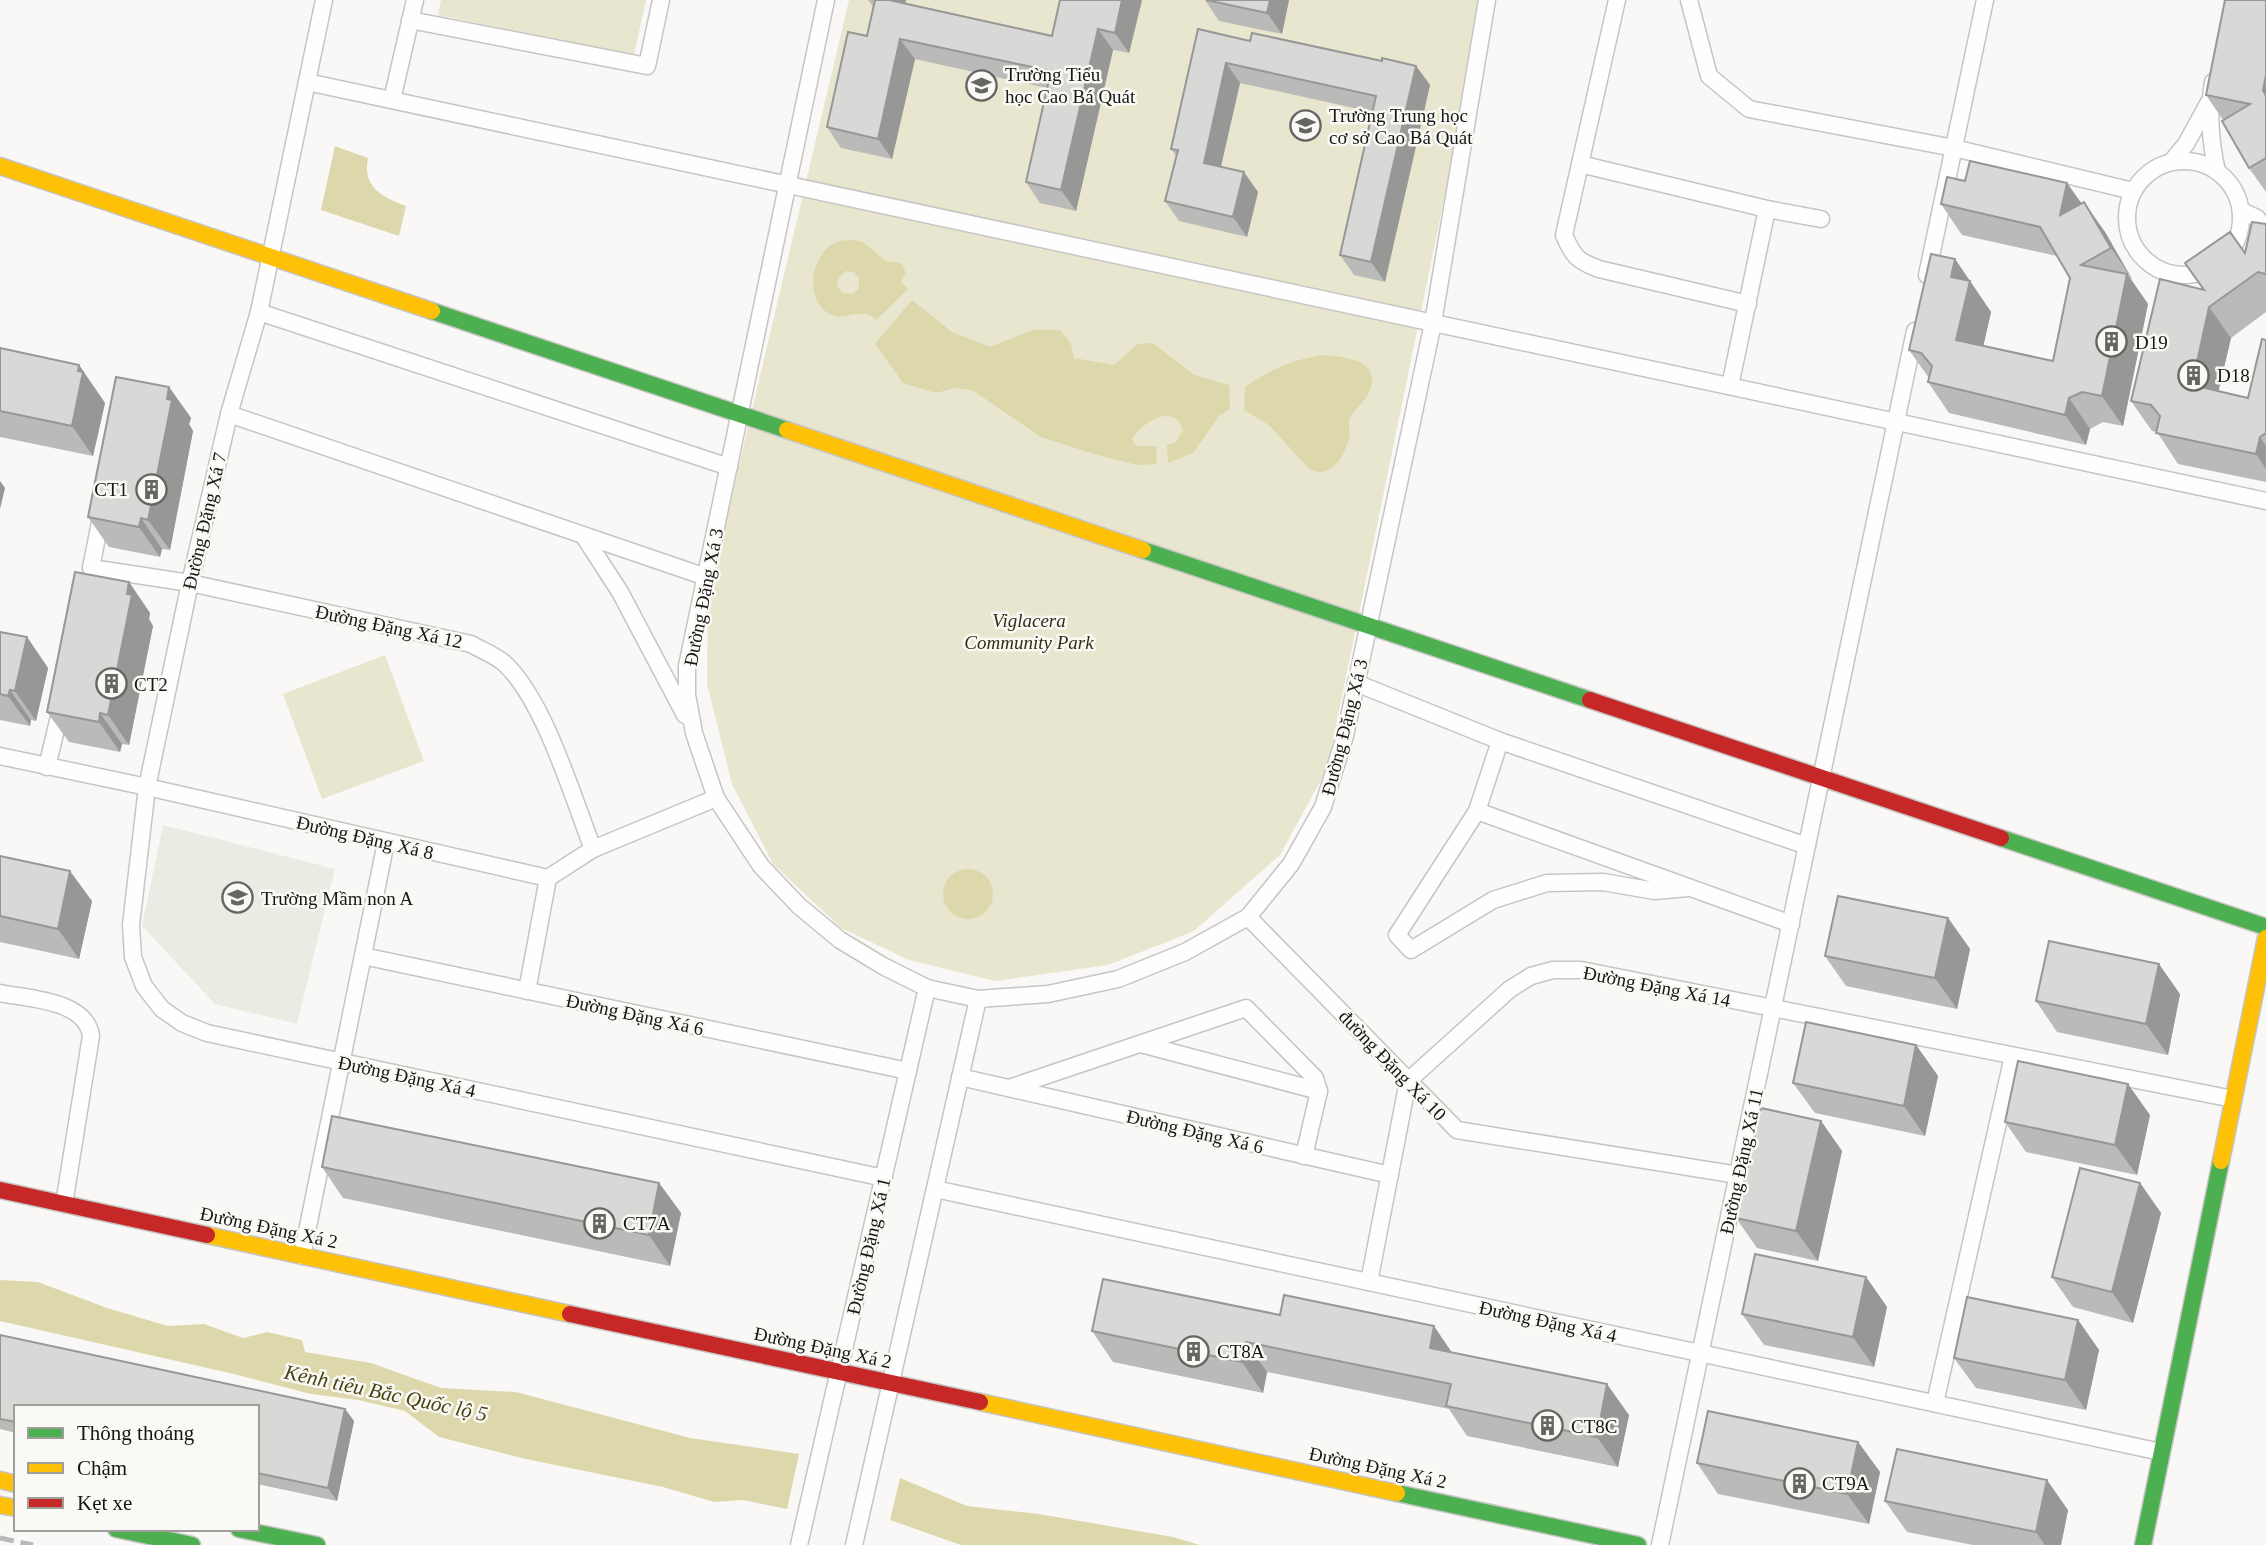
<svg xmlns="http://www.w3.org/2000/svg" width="2266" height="1545" viewBox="0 0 2266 1545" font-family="Georgia,serif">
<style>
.built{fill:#ecebe3}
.green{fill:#e8e6ce}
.water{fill:#dcd8ac;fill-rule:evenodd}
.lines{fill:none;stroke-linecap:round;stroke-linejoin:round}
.street-casing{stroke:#c6c5c3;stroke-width:19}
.fast-casing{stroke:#c6c5c3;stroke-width:19}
.slow-casing{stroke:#c6c5c3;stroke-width:19}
.jam-casing{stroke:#c6c5c3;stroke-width:19}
.street{stroke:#fefefe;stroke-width:16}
.fast{stroke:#4caf50;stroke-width:16}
.slow{stroke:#ffc107;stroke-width:16}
.jam{stroke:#c62828;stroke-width:16}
.rail{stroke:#b8b8b7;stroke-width:5;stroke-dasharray:14 7;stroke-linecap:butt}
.wall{fill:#babab8}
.shaded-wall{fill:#979796}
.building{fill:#d8d8d6;stroke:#979796;stroke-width:2}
.labels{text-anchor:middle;stroke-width:5;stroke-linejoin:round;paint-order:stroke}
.poi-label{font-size:19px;fill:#161614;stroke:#faf9f5;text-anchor:start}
.street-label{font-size:19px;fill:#161614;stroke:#faf9f5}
.park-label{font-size:19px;font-style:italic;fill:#322e12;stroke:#faf9f5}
.water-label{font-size:21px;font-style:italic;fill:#484313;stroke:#faf9f5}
</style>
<rect width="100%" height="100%" fill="#f9f8f6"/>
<polygon class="built" points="163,825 335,869 297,1024 215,1004 142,926"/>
<g class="green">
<polygon points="441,0 646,0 634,55 438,15"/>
<polygon points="849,0 1485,0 1327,769 1280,855 1194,931 1108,965 995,981 909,960 841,928 773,864 732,784 707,684 708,596"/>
<polygon points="385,655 424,761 322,799 283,694"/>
</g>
<g class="water">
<path d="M335 146 368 158C362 187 382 197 406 206L399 236 321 210Z"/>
<path d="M853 240 863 242 886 261 901 263 906 273 901 282 908 289 876 320C873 318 871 315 867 314 852 311 839 323 825 311 804 294 813 251 837 242 842 240 848 240 853 240ZM846 271 854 272 859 278V288L853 294 842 293 837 286 838 278Z"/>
<path d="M912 300 952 332 990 347 1032 330H1060L1071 344 1074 358 1114 365 1138 344 1153 343 1194 375 1229 385 1230 409 1219 416 1193 453 1168 463 1167 445 1176 442 1183 430C1174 402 1143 422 1132 439L1136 446H1156L1157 464 1137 465 1094 454 1041 437 972 390 955 388 936 393 903 383 875 344Z"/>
<path d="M1327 355C1350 358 1384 362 1368 394 1364 402 1356 408 1351 416 1347 423 1350 429 1349 437 1345 456 1331 480 1309 469L1269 425 1244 410 1245 387C1269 370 1297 357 1327 355Z"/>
<circle cx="968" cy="894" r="25"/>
<polygon points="0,1280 38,1282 107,1308 168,1326 204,1324 243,1338 267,1332 302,1340 305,1352 371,1363 441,1388 516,1392 690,1438 799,1454 787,1509 743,1500 714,1502 663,1487 526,1459 439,1437 405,1411 358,1400 311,1394 234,1374 0,1321"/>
<polygon points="900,1478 967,1506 1039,1514 1173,1537 1200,1545 961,1545 890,1520"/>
</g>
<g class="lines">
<defs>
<g id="street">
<polyline points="324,0 259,312 229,414 190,583 147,787 131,925 133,957 144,986 162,1009 182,1023 207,1033 884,1178"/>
<polyline points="826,0 687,666 687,695 694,733 716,798 761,866 799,906 840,940 883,966 927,988 978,999 1048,994 1118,979 1185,952 1248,917 1291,864 1323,807 1345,736 1433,323 1487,0"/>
<path d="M1617 0 1564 235C1573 256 1577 261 1599 269L1748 304"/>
<polyline points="1689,0 1709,76 1749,109 1954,148 2133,191"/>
<polyline points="410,20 647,66 661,0"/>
<polyline points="307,82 2266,501"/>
<path d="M2213 82C2208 112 2210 141 2217 171"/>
<polyline points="392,100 415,0"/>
<circle cx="2184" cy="218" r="57"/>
<polyline points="2171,162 2186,144 2209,102"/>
<polyline points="1580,164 1767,209 1821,219"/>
<polyline points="2242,211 2257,218 2266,231"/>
<polyline points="1927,275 1985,0"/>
<polyline points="259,312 729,467"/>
<polyline points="1730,386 1767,209"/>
<polyline points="229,414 706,577"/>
<path d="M102 512 91 568 190 583 471 644C481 650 495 655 504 663 544 699 573 798 593 849"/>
<polyline points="583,535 620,592 685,715"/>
<polyline points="1356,683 1500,741 1807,846"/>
<polyline points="0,756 147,787 548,878 593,849 716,798"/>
<polyline points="47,767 62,704"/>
<polyline points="1477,811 1500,741"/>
<polyline points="1688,888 1655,891 1603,882 1547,883 1493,900 1411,950 1397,935 1477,811 1791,924"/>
<polyline points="1248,917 1457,1130 1738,1175"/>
<polyline points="363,956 908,1071"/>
<polyline points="527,991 548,878"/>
<path d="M0 993C29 999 86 1000 91 1036L64 1204"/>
<polyline points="960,1077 1390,1175"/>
<polyline points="1009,1088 1246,1008 1315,1078 1319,1091 1141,1044"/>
<polyline points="1304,1156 1319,1091"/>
<polyline points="935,1189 2161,1452"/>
<polyline points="302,1256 386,842"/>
<polyline points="1369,1282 1408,1081 1510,989 1531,976 1553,970 1581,970 2233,1099"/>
<polyline points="1935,1403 2013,1056"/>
<polyline points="799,1545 927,988"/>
<polyline points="854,1545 978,999"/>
<polyline points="1660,1545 1915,331"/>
</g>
<g id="fast">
<polyline points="432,311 787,430"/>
<polyline points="1143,550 1590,700"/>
<polyline points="2001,838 2266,927"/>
<polyline points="1397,1493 1638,1545"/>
<polyline points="116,1529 192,1545"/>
<polyline points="239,1529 317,1545"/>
<polyline points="2143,1545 2221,1161"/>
</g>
<g id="slow">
<polyline points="0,166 432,311"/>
<polyline points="787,430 1143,550"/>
<polyline points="2221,1161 2266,938"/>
<polyline points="207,1235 570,1314"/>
<polyline points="980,1402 1397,1493"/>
<polyline points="0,1480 16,1484"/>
<polyline points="0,1505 16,1508"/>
</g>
<g id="jam">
<polyline points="1590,700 2001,838"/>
<polyline points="0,1190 207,1235"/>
<polyline points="570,1314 980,1402"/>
</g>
</defs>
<use href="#street" class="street-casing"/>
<use href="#fast" class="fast-casing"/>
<use href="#slow" class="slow-casing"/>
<use href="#jam" class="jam-casing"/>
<use href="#street" class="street"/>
<use href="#fast" class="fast"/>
<use href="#slow" class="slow"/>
<use href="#jam" class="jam"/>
<polyline class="rail" points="0,1538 33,1545"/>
</g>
<g class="wall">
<polygon points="868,0 906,0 905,3 1052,36 1060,0 1142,0 1129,53 1113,50 1076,211 1040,203 1026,182 1047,88 915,59 892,159 841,148 827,127 867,36 873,6"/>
<polygon points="1205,0 1289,0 1282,34 1219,21"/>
<polygon points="2266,0 2266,192 2249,168 2223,120 2206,95"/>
<polygon points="1198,29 1250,41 1416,66 1430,85 1385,282 1354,275 1340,255 1372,112 1240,83 1221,167 1258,192 1247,237 1179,221 1165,201 1176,156 1171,149"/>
<polygon points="1965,181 2067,183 2081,203 2105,232 2132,279 2131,279 2148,304 2123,426 2103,422 2090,429 2086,445 1949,413 1928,382 1929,378 1909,350 1955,259 1991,312 1983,346 2053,361 2070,278 2057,256 1962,235 1941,204"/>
<polygon points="2266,224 2266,312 2231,338 2218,391 2248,398 2266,340 2266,482 2178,464 2157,432 2152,431 2131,401 2204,289 2245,253"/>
<polygon points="0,348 79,365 105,403 93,456 0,437"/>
<polygon points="169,387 191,418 189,424 193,431 170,550 162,549 160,557 109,547 88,517"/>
<polygon points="129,582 150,613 149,619 153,626 129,745 122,744 120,752 69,742 47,712"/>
<polygon points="0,632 27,637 48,668 36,721 31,720 30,726 0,720"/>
<polygon points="0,856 92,901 79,959 0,942"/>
<polygon points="1948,918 1970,949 1957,1009 1846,986 1825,956"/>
<polygon points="2180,994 2168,1055 2057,1032 2036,1001"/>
<polygon points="1916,1045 1938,1076 1925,1136 1815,1113 1793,1083"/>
<polygon points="2150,1115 2137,1175 2026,1152 2005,1122"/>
<polygon points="1821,1121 1842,1151 1818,1261 1757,1248 1736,1218"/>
<polygon points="322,1167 659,1183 681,1213 670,1266 343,1198"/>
<polygon points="2140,1183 2161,1213 2133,1323 2073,1307 2052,1277"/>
<polygon points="1866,1277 1887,1307 1874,1367 1764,1345 1742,1314"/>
<polygon points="2078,1320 2099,1350 2086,1410 1976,1388 1954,1358"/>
<polygon points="1092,1331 1453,1353 1629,1415 1618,1467 1467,1436 1449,1409 1267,1372 1263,1393 1113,1362"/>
<polygon points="0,1335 345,1409 354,1421 337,1501 257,1484 257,1407 16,1407 16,1433 0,1429"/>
<polygon points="1858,1442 1880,1472 1869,1524 1718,1494 1697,1463"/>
<polygon points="1885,1501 2068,1510 2061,1545 1973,1545 1907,1532"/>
</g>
<g class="shaded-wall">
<polygon points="894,0 906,0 903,12"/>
<polygon points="1122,0 1142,0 1129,53 1115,33"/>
<polygon points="1270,0 1289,0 1282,34 1267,13"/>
<polygon points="1098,29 1113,50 1076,211 1061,190"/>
<polygon points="900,39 915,59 892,159 878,139"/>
<polygon points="1226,63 1240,83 1217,183 1204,163"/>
<polygon points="1416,66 1430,85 1385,282 1371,262"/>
<polygon points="2266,75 2266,96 2263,90"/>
<polygon points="1244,172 1258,192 1247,237 1233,217"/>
<polygon points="2067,183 2089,214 2060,215"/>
<polygon points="2084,202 2105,232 2132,279 2111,248"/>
<polygon points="1955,259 1991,312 1978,370 1956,340 1951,277"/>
<polygon points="2127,274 2148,304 2123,426 2102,396"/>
<polygon points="2209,307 2231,338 2213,415 2192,385"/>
<polygon points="79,365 105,403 93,456 72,426"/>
<polygon points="169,387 191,418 189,424 193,431 170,550 148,520"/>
<polygon points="2069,398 2090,429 2086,445 2065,415"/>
<polygon points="2260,437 2266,446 2266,469 2256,454"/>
<polygon points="0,481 5,488 0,509"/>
<polygon points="141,518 162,549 160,557 139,527"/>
<polygon points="129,582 150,613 149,619 153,626 129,745 108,715"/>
<polygon points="27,637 48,668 36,721 15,691"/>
<polygon points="10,690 31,720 30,726 8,696"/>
<polygon points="100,713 122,744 120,752 99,722"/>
<polygon points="70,871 92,901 79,959 58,929"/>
<polygon points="1948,918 1970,949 1957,1009 1935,978"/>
<polygon points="2159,964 2180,994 2168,1055 2146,1024"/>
<polygon points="1916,1045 1938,1076 1925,1136 1904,1106"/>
<polygon points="2128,1084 2150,1115 2137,1175 2115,1145"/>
<polygon points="1821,1121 1842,1151 1818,1261 1796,1231"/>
<polygon points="659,1183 681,1213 670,1266 649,1235"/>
<polygon points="2140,1183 2161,1213 2133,1323 2112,1292"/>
<polygon points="1866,1277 1887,1307 1874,1367 1853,1337"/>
<polygon points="2078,1320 2099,1350 2086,1410 2065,1380"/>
<polygon points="1434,1326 1455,1357 1430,1348"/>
<polygon points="1246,1342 1267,1372 1263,1393 1242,1362"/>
<polygon points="1607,1384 1629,1415 1618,1467 1597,1437"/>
<polygon points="345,1409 354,1421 337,1501 328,1488"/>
<polygon points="1858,1442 1880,1472 1869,1524 1847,1494"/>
<polygon points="2047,1480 2068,1510 2061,1545 2045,1545 2036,1532"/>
</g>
<g class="building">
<polygon points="875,0 889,0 1052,36 1060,0 1122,0 1115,33 1098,29 1061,190 1026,182 1051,71 900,39 878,139 827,127 848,32 867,36"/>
<polygon points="1206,0 1270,0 1267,13"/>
<polygon points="2225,0 2266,0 2266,75 2263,90 2266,96 2266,158 2249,168 2222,121 2250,104 2206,95"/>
<polygon points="1198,29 1250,41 1252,33 1382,61 1382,58 1416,66 1371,262 1340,255 1376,96 1226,63 1204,163 1244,172 1233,217 1165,201 1178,150 1171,149"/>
<polygon points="1970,161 2067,183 2060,215 2084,202 2111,248 2081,265 2127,274 2102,396 2082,392 2069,398 2065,415 1928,382 1932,366 1921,353 1909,350 1931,254 1955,259 1951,277 1970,281 1956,340 2053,361 2070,278 2040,227 1941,204 1947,177 1965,181"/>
<polygon points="2252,222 2266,224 2266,274 2258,272 2209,307 2192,385 2248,398 2262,339 2266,340 2266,433 2260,437 2256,454 2156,433 2160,416 2151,405 2131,401 2160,279 2204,290 2185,263 2230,232 2245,253"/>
<polygon points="0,348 79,365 78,371 83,372 72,426 0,411"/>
<polygon points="116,377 169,387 167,399 172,400 148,520 141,518 139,527 88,517"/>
<polygon points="75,572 129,582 127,594 132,595 108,715 100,713 99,722 47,712"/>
<polygon points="0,632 27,637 15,691 10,690 8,696 0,694"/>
<polygon points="0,856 70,871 58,929 0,916"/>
<polygon points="1838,896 1948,918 1935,978 1825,956"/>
<polygon points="2049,941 2159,964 2146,1024 2036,1001"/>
<polygon points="1806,1022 1916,1045 1904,1106 1793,1083"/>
<polygon points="2018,1061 2128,1084 2115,1145 2005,1122"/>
<polygon points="1761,1108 1821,1121 1796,1231 1736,1218"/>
<polygon points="332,1116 659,1183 649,1235 322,1167"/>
<polygon points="2080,1168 2140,1183 2112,1292 2052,1277"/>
<polygon points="1755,1254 1866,1277 1853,1337 1742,1314"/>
<polygon points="1103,1279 1280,1315 1284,1295 1434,1326 1430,1348 1607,1384 1597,1437 1446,1406 1451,1384 1246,1342 1242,1362 1092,1331"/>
<polygon points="1967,1297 2078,1320 2065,1380 1954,1358"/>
<polygon points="0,1335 345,1409 328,1488 257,1473 257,1407 16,1407 16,1422 0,1419"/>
<polygon points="1708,1411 1858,1442 1847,1494 1697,1463"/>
<polygon points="1897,1449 2047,1480 2036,1532 1885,1501"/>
</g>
<defs>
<symbol id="school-ring" viewBox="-11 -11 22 22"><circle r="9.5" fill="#faf9f5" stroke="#656563" stroke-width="1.5"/><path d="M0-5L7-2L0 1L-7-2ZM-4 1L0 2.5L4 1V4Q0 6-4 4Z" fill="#656563"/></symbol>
<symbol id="building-ring" viewBox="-11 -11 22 22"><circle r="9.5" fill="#faf9f5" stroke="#656563" stroke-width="1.5"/><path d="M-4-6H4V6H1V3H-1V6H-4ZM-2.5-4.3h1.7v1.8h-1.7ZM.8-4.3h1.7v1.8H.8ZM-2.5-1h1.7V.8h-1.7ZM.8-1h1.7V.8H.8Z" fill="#656563"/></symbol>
</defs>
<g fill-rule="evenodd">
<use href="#school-ring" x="964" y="68" width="35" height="35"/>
<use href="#school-ring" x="1288" y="108" width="35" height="35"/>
<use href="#building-ring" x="2094" y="324" width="35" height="35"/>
<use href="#building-ring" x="2176" y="358" width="35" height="35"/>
<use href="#building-ring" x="134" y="472" width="35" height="35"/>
<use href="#building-ring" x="94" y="666" width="35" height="35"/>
<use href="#school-ring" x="220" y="880" width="35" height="35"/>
<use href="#building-ring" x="582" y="1206" width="35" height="35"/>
<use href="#building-ring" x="1176" y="1334" width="35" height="35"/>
<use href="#building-ring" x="1530" y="1408" width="35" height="35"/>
<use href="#building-ring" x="1782" y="1466" width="35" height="35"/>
</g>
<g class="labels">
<g class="poi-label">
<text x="1005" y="81">Trường Tiểu<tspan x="1005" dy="22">học Cao Bá Quát</tspan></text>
<text x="1329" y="122">Trường Trung học<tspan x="1329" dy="22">cơ sở Cao Bá Quát</tspan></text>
<text x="2135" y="349">D19</text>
<text x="2217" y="382">D18</text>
<text x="128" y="496" text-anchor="end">CT1</text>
<text x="134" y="691">CT2</text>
<text x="261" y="905">Trường Mầm non A</text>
<text x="623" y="1230">CT7A</text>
<text x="1217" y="1358">CT8A</text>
<text x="1571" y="1433">CT8C</text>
<text x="1822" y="1490">CT9A</text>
</g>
<g class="street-label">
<text transform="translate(204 521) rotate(-77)" y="7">Đường Đặng Xá 7</text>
<text transform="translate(703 597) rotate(-79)" y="7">Đường Đặng Xá 3</text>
<text transform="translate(389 626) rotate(12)" y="7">Đường Đặng Xá 12</text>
<text transform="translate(1344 727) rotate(-76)" y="7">Đường Đặng Xá 3</text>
<text transform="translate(365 837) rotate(13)" y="7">Đường Đặng Xá 8</text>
<text transform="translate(1657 986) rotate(11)" y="7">Đường Đặng Xá 14</text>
<text transform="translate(635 1014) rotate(12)" y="7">Đường Đặng Xá 6</text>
<text transform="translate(1393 1065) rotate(46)" y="7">đường Đặng Xá 10</text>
<text transform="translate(407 1076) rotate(12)" y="7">Đường Đặng Xá 4</text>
<text transform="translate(1195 1131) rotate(13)" y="7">Đường Đặng Xá 6</text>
<text transform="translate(1741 1161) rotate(-78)" y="7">Đường Đặng Xá 11</text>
<text transform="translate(269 1227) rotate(12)" y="7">Đường Đặng Xá 2</text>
<text transform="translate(868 1246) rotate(-77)" y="7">Đường Đặng Xá 1</text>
<text transform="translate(1548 1321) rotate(12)" y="7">Đường Đặng Xá 4</text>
<text transform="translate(823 1347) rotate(12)" y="7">Đường Đặng Xá 2</text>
<text transform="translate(1378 1467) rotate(12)" y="7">Đường Đặng Xá 2</text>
</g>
<g class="park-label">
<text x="1029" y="627">Viglacera<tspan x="1029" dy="22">Community Park</tspan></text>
</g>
<g class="water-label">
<text transform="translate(386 1393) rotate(12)" y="7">Kênh tiêu Bắc Quốc lộ 5</text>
</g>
</g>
<rect x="14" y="1405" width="245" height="126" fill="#faf9f5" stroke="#9f9e9b" stroke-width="2"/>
<rect x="28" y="1428" width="35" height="10" fill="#4caf50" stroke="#9f9e9b" stroke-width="2"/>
<text x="77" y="1440" font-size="21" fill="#161614">Thông thoáng</text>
<rect x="28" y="1463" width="35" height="10" fill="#ffc107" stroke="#9f9e9b" stroke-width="2"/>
<text x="77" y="1475" font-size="21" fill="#161614">Chậm</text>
<rect x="28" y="1498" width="35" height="10" fill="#c62828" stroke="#9f9e9b" stroke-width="2"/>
<text x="77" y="1510" font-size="21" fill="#161614">Kẹt xe</text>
</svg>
